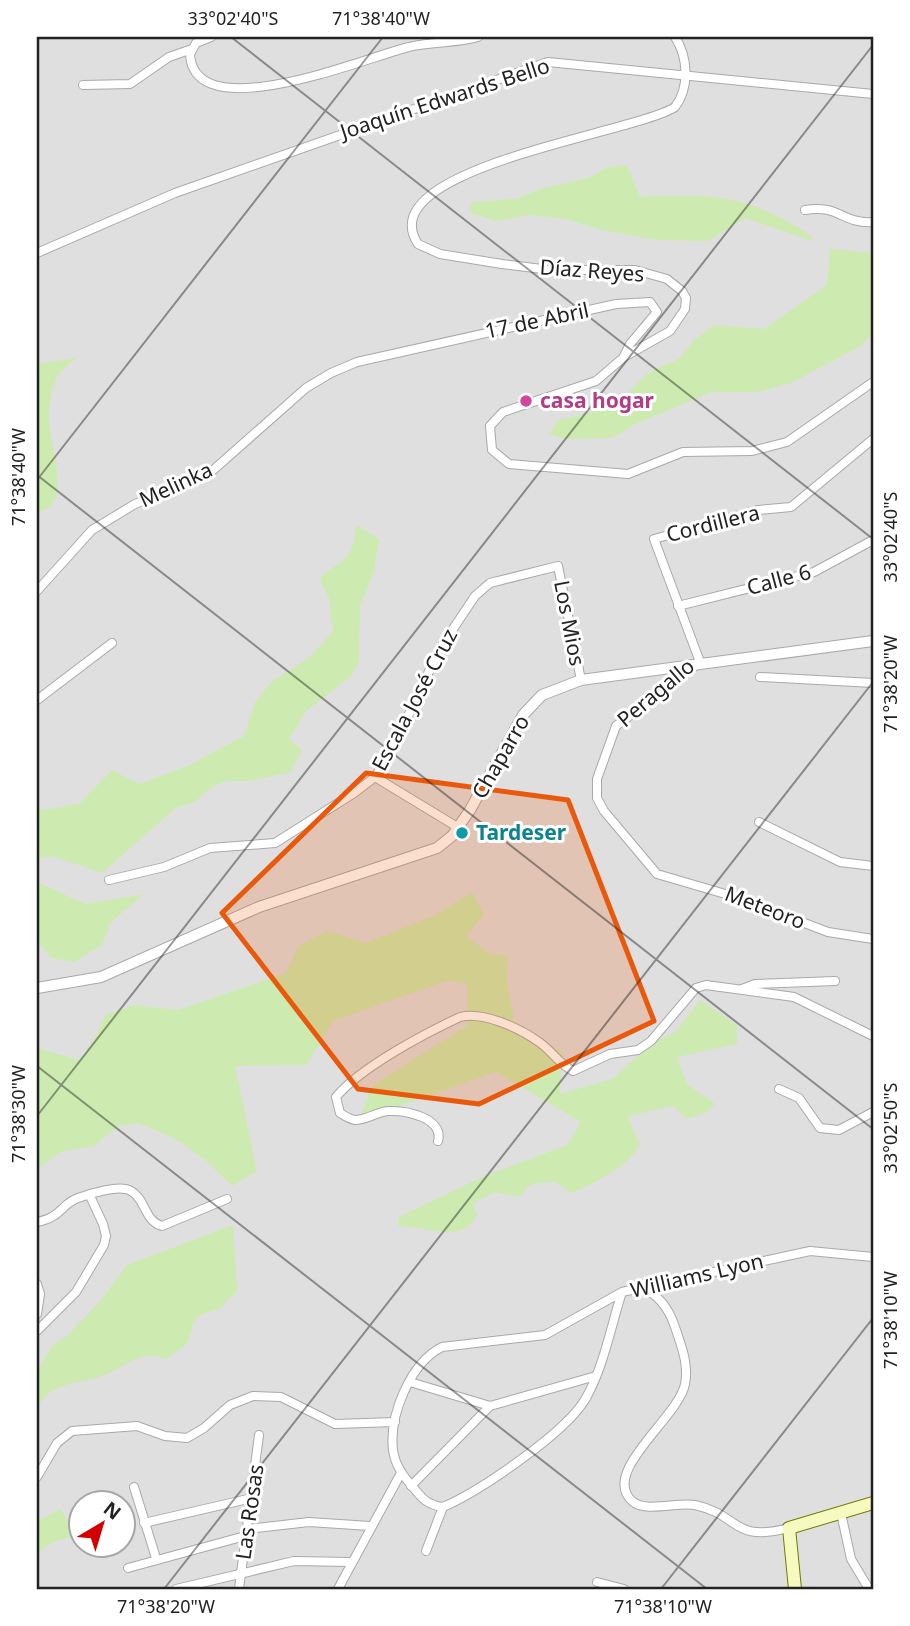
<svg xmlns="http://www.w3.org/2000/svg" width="910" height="1626" viewBox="0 0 910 1626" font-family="'Noto Sans',sans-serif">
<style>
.residential{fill:#e0dfdf;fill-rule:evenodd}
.grass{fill:#cdebb0}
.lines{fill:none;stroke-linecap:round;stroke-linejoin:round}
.minor-casing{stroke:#a9a9a9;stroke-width:10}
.tertiary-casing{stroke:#a9a9a9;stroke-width:12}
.secondary-casing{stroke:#707d05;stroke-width:14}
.minor{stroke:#fff;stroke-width:8}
.tertiary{stroke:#fff;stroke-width:10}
.secondary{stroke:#f7fabf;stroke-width:12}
.marked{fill:#e8590c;fill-opacity:0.2;stroke:#e8590c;stroke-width:5;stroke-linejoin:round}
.ticks{fill:none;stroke:#222;stroke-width:2;stroke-opacity:0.45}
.hotel-dot{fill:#d1479c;stroke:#fff;stroke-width:2.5}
.culture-dot{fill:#0f9aa8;stroke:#fff;stroke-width:2.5}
.labels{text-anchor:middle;stroke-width:6;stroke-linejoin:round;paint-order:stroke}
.street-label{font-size:21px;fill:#222;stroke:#fff}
.hotel-label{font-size:21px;font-weight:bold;fill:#b23c85;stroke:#fff;text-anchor:start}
.culture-label{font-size:21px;font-weight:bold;fill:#0d838f;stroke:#fff;text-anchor:start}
.neatline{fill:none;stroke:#222;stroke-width:2.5}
.ticks-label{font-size:18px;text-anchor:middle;fill:#222}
</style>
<rect width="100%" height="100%" fill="#f2efe9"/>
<path class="residential" d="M37 37H873V1589H37ZM80 1504H122V1546H80Z"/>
<g class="grass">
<path d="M627 165 640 197C714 193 748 195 812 236V241L745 218 708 241 657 240 601 230 566 219 529 215 497 221 470 213V203L518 198 544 188 588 178 608 167Z"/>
<polygon points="830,249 873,253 873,333 861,346 791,383 758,392 712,392 633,425 612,438 566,439 549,434 558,420 586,414 625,396 648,373 680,358 694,340 714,325 764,329 827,285"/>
<path d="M77 358C70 364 61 370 57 377 52 390 48 407 49 421 50 445 74 510 37 512V364Z"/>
<path d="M356 525 379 539 374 572 360 605 359 663 351 676 306 711 289 739 302 750 291 772 249 781H226L212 787 195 802 177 807 102 873 55 857 37 858V805L43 810 79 804 112 770 139 784 185 767 244 736 255 702 272 681 309 658 333 631 329 598 319 578C344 558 354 560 356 525Z"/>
<polygon points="37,882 86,904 144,894 111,922 102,945 74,962 52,958 37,941"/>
<path d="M472 892 484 915 466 936 487 952 508 957 507 980 514 1021 562 1052 560 1094 612 1079 652 1043 676 1031 700 1000 737 1025V1044L677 1057 687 1084 715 1104 705 1113 686 1119 673 1106 628 1116 640 1146C626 1167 594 1184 571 1193L553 1181 530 1185 519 1197 495 1192 473 1203 477 1215C462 1246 424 1225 398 1226L399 1217 482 1177 567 1145 581 1122 496 1072 359 1120 372 1086 468 1025 467 984 449 980 333 1021 307 1065 235 1066 257 1171 232 1186 205 1160 177 1140 139 1123 118 1126 94 1146 62 1151 37 1169V1048L79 1060 93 1042 105 1015 134 1005 178 1010 286 973 298 947 326 931 367 943 435 915Z"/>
<path d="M233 1225 237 1291 219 1309 202 1314 194 1321 188 1343 166 1359C139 1348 123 1370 99 1377 74 1385 51 1382 37 1408V1371L53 1345 69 1334 100 1301 127 1265Z"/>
<polygon points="60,1509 78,1535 53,1542 37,1553 37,1521"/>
</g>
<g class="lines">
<defs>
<g id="minor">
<path d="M211 37 196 43 190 54C194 131 372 55 409 47 432 41 455 44 478 37"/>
<path d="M675 37C688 57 690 87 675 107 636 133 368 168 418 244L440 254 502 264 550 270H635L667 279 682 291 686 298 685 309 670 331 624 357 596 381 503 412 490 426 492 450 509 464 628 474 683 452 752 451 787 442 873 382"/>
<polyline points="83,85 130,84 169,57 192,49"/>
<path d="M805 210C840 204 841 224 873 222"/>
<polyline points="37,253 175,193 548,62 873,94"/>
<polyline points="873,439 791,507 758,510 654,539 700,662 616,726 597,779 597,798 604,811 657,874 739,898 828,932 873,939"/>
<polyline points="37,591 92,530 135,504 211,472 306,388 331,373 357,362 616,304 650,302 657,312 630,344 624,356"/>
<polyline points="678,606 814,572 873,540"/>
<polyline points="760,677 873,683"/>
<polyline points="37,700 112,643"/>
<polyline points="375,777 459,828"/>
<polyline points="759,822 840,862 873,866"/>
<polyline points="109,880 164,867 210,848 275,843 354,793 375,777 393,748 439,650 475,596 490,583 558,566 581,680"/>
<polyline points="742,989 755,984 835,981"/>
<polyline points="779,1089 799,1098 820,1128 839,1130 873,1112"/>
<path d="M438 1141C444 1118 406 1110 388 1111 376 1112 367 1120 355 1120 349 1119 345 1116 340 1113L336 1097C361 1067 424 1034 460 1017 483 1011 519 1028 539 1042 551 1050 559 1064 573 1071L610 1054 638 1050 651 1041 696 988 706 985 794 997 873 1036"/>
<path d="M37 1222C62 1217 61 1204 78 1198 89 1194 120 1184 131 1191 146 1199 144 1221 162 1226L227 1199"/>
<polyline points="37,1284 40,1294 37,1314"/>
<path d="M641 1288C659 1294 669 1309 675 1327 681 1345 689 1364 685 1384 679 1417 600 1472 632 1501 645 1513 677 1502 695 1505 741 1515 731 1543 789 1528"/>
<path d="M622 1292 545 1335 442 1347C410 1363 389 1416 393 1450 395 1465 403 1476 413 1487 422 1499 428 1505 443 1507 480 1491 567 1432 586 1398 604 1366 611 1326 622 1292L810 1251 873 1257"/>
<polyline points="37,1331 76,1292 104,1245 106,1236 103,1224 90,1196"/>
<polyline points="410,1382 490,1406 596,1376"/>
<polyline points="37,1477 57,1443 72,1431 137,1426 165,1436 187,1438 204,1428 230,1405 253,1396 281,1397 335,1424 395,1422"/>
<polyline points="411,1486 490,1406"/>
<polyline points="134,1487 156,1558"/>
<polyline points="841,1513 851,1559 869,1589"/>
<polyline points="144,1523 252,1498"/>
<polyline points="247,1529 309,1522 370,1526"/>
<polyline points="426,1551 443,1507"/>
<polyline points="128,1568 245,1536"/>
<polyline points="597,1582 624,1589"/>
<polyline points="176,1589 294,1561 350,1562"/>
<polyline points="239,1589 259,1435"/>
<polyline points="338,1589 401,1473"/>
</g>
<polyline id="tertiary" points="37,988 101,977 259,907 437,848 452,836 470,810 523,715 542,695 581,680 873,641"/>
<polyline id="secondary" points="795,1589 789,1528 873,1503"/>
</defs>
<use href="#minor" class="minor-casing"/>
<use href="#tertiary" class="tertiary-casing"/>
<use href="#secondary" class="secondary-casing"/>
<use href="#minor" class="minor"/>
<use href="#tertiary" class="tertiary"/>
<use href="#secondary" class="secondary"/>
</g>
<path class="marked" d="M366 773 568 800 654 1021 479 1104 358 1089 222 913Z"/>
<path class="ticks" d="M231 37 873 539M37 475 873 1129M37 480 383 37M37 1066 707 1589M37 1116 873 45M164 1589 873 682M661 1589 873 1318"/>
<circle class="hotel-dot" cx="526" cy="401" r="7"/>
<circle class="culture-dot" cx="462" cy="833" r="7"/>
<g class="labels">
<g class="street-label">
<text transform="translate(445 99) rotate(-18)" y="7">Joaquín Edwards Bello</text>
<text transform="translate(592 271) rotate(4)" y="7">Díaz Reyes</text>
<text transform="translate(537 321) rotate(-12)" y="7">17 de Abril</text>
<text transform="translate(176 485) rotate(-25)" y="7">Melinka</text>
<text transform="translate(713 524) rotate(-14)" y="7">Cordillera</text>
<text transform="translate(779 580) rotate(-15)" y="7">Calle 6</text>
<text transform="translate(569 623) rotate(79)" y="7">Los Mios</text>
<text transform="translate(656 693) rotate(-40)" y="7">Peragallo</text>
<text transform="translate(415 700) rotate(-62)" y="7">Escala José Cruz</text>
<text transform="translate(501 757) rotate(-60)" y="7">Chaparro</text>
<text transform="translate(765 908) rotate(21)" y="7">Meteoro</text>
<text transform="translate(697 1276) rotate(-13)" y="7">Williams Lyon</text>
<text transform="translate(250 1512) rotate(-82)" y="7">Las Rosas</text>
</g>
<g class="hotel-label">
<text x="540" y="408">casa hogar</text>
</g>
<g class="culture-label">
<text x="476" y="840">Tardeser</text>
</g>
</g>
<rect width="910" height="1626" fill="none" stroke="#ffffff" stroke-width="77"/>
<g transform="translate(102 1524) rotate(38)"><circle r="33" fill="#ffffff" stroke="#a7a7a7" stroke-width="2"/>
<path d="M0-5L12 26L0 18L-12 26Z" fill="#d40000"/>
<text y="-10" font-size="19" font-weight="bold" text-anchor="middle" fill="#222222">N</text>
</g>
<rect x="38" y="38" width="834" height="1550" class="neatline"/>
<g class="ticks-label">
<text x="233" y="25">33°02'40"S</text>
<text x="381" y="25">71°38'40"W</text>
<text transform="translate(19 477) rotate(-90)" y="6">71°38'40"W</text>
<text transform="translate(891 537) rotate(-90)" y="6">33°02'40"S</text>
<text transform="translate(891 684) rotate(-90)" y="6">71°38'20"W</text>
<text transform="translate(19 1114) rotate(-90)" y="6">71°38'30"W</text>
<text transform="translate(891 1128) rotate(-90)" y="6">33°02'50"S</text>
<text transform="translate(891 1320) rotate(-90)" y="6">71°38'10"W</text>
<text x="166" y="1613">71°38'20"W</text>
<text x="663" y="1613">71°38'10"W</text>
</g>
</svg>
